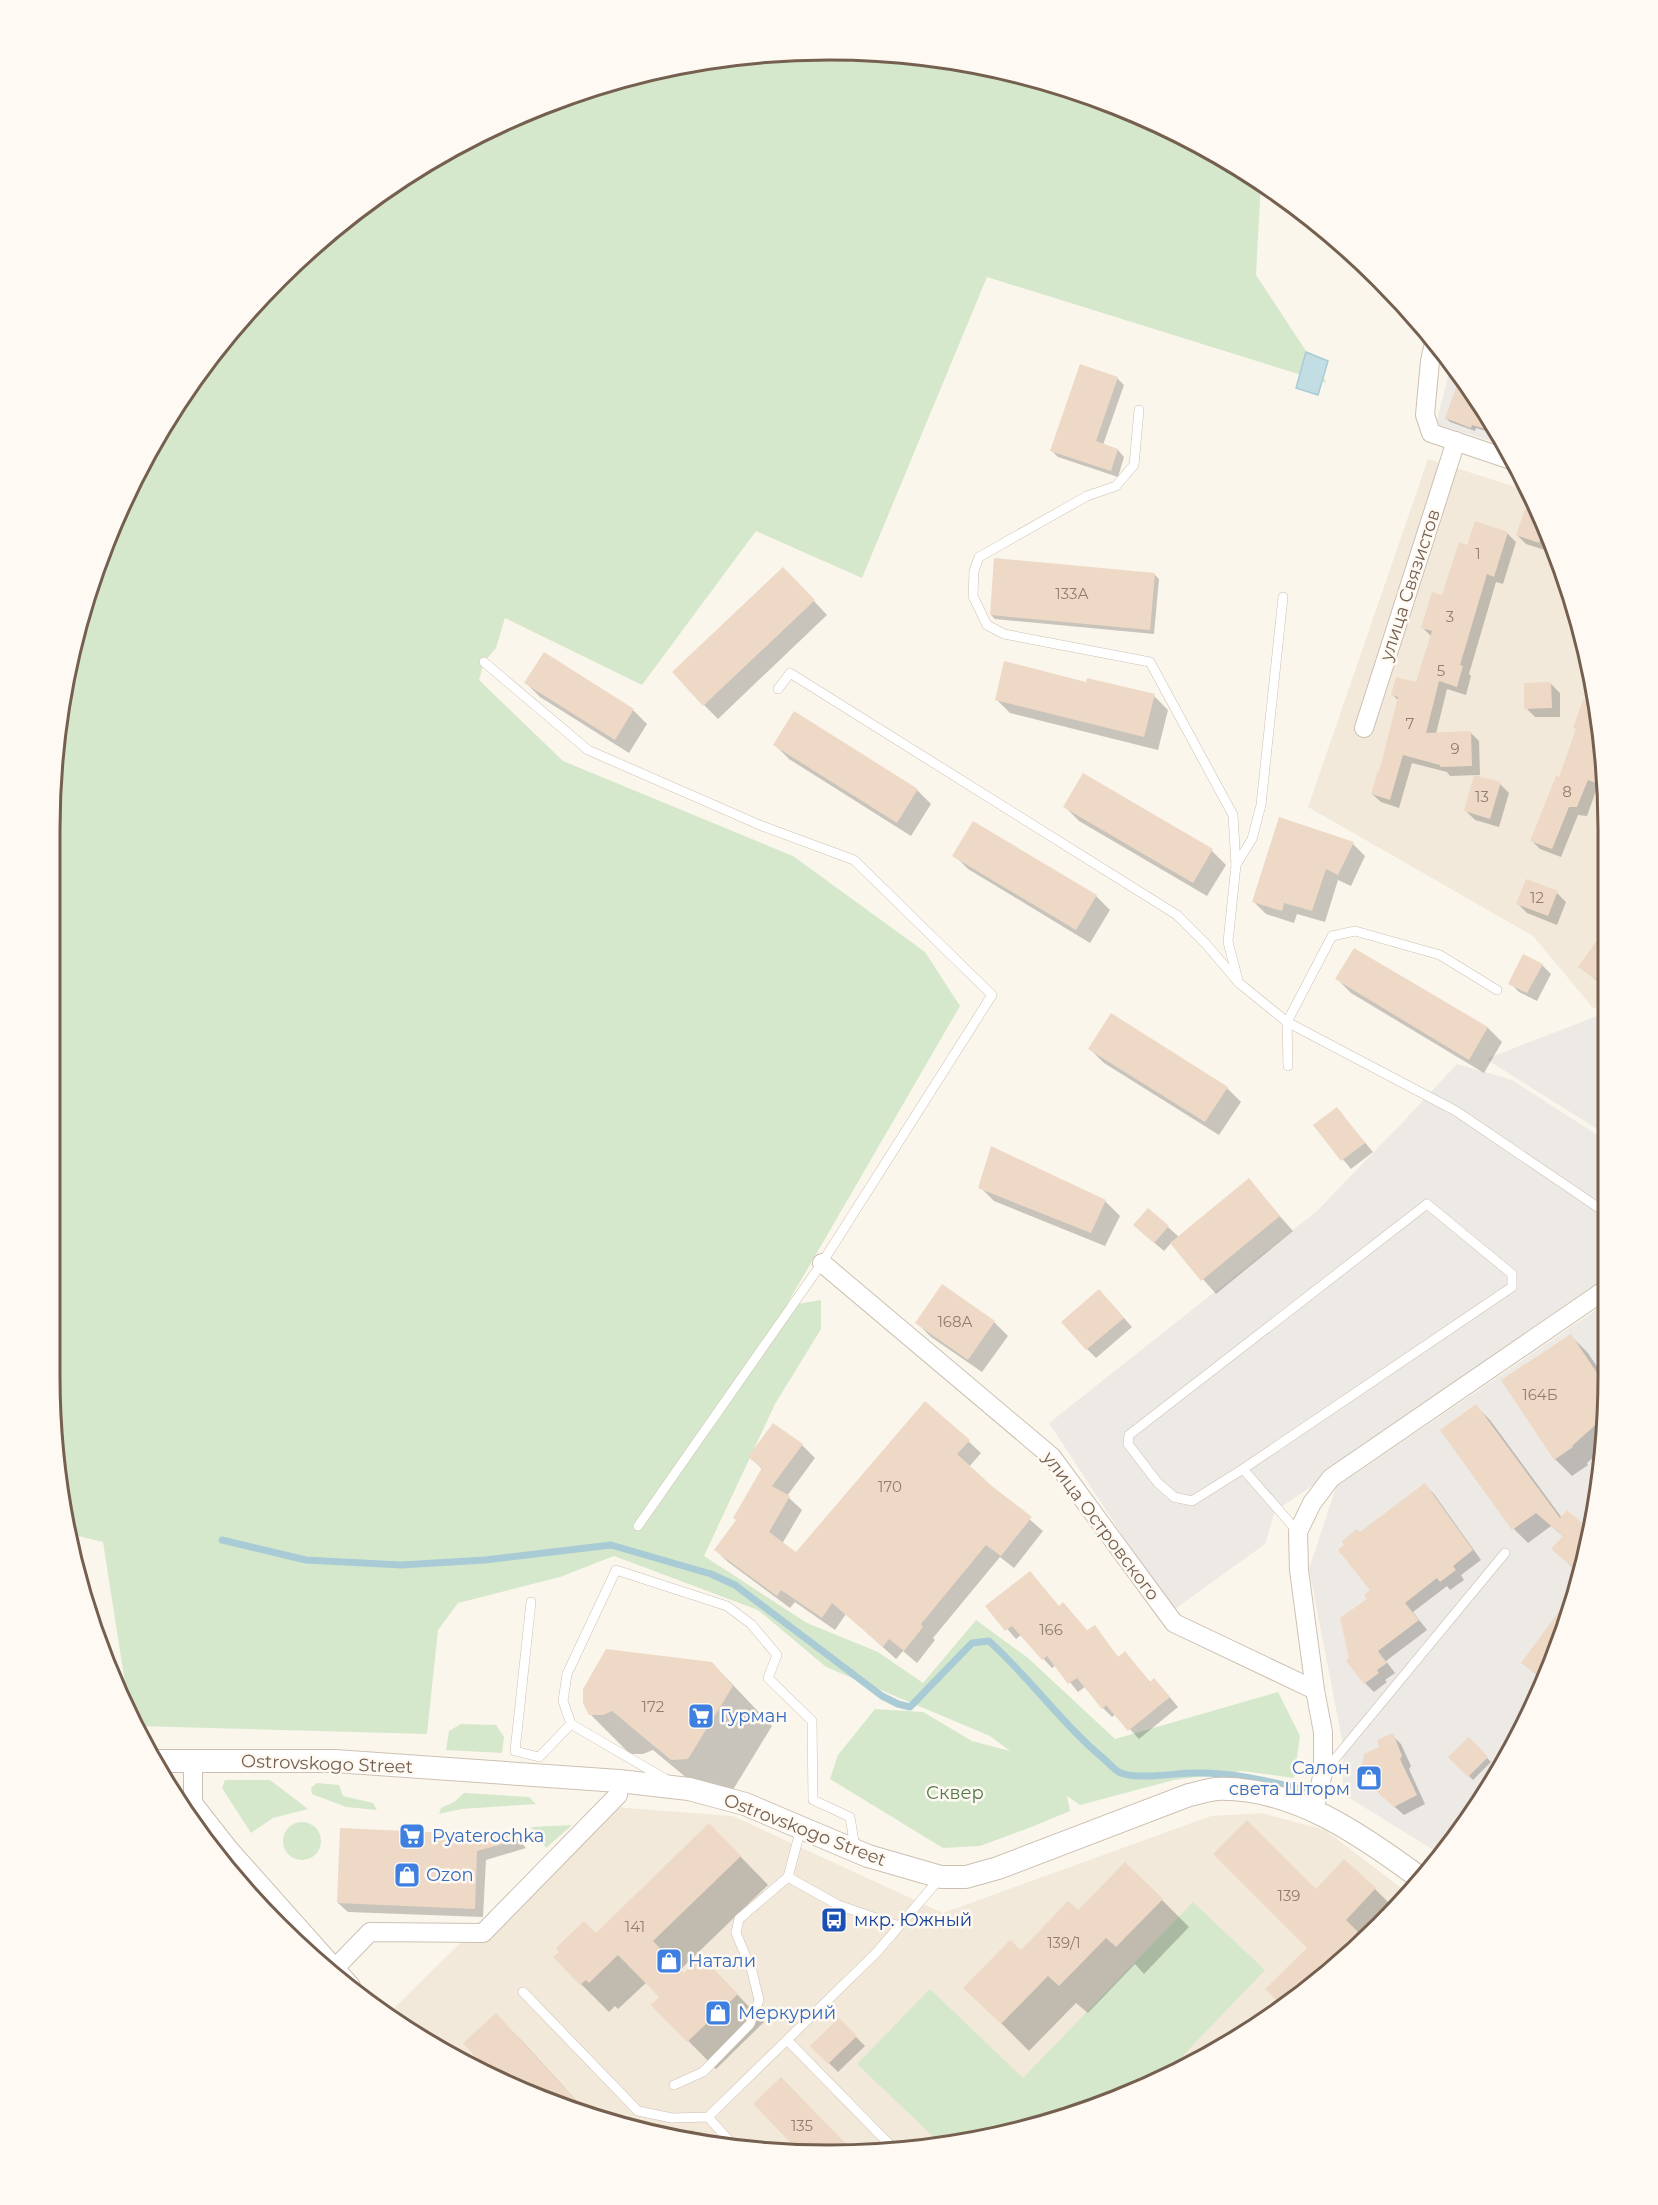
<svg xmlns="http://www.w3.org/2000/svg" width="1658" height="2205" viewBox="0 0 1658 2205" font-family="Montserrat,sans-serif">
<style>
.residential{fill:#f2e9db}
.industrial{fill:#ede9e4}
.green{fill:#d5e8cb}
.water{fill:#c2dde4;stroke:#a9cbd5;stroke-width:1.5}
.shadow{fill:#0003}
.lines{fill:none;stroke-linecap:round;stroke-linejoin:round}
.stream{stroke:#a9cbd5;stroke-width:7}
.building{fill:#eed9c6}
.service-casing{stroke:#cdc0b2;stroke-width:10}
.minor-casing{stroke:#cdc0b2;stroke-width:20}
.tertiary-casing{stroke:#cdc0b2;stroke-width:24}
.service{stroke:#fff;stroke-width:9}
.minor{stroke:#fff;stroke-width:18}
.tertiary{stroke:#fff;stroke-width:22}
.labels{text-anchor:middle;stroke-width:5;stroke-linejoin:round;paint-order:stroke}
.number-label{font-size:15px;fill:#937e6e}
.street-label{font-size:18px;fill:#756050;stroke:#fefaf3}
.shop-label{font-size:18px;fill:#366cbe;stroke:#fefaf3;text-anchor:start}
.park-label{font-size:18px;fill:#547949;stroke:#fefaf3}
.transit-label{font-size:18px;fill:#164399;stroke:#fefaf3;text-anchor:start}
.rim{fill:none;stroke:#756050;stroke-width:3}
</style>
<rect width="100%" height="100%" fill="#fbf6ec"/>
<g class="residential">
<polygon points="1428,459 1528,491 1549,531 1602,728 1602,1001 1594,1009 1533,936 1308,807"/>
<polygon points="600,1806 733,1816 943,1913 1211,1816 1262,1813 1325,1830 1408,1893 1380,1927 1262,2024 1079,2114 880,2154 677,2140 484,2075 390,2012"/>
<polygon points="188,1816 320,1965 211,1851"/>
</g>
<g class="industrial">
<polygon points="1451,365 1477,396 1503,445 1436,424"/>
<polygon points="1602,1011 1602,1132 1486,1059 1597,1016"/>
<polygon points="1457,1064 1512,1080 1602,1138 1602,1286 1576,1308 1275,1511 1265,1544 1172,1611 1049,1423 1317,1211 1403,1122"/>
<polygon points="1602,1306 1602,1478 1549,1674 1477,1809 1440,1854 1343,1794 1343,1745 1309,1569 1336,1487"/>
</g>
<g class="green">
<polygon points="829,50 981,64 1127,109 1261,180 1256,275 1327,383 987,277 862,578 756,531 642,685 505,618 496,648 484,662 479,680 563,761 793,856 925,952 960,1006 786,1306 821,1300 821,1329 775,1404 704,1556 807,1623 878,1652 923,1683 976,1620 1028,1658 1115,1739 1278,1692 1300,1736 1294,1778 1242,1771 1174,1780 1080,1805 1067,1796 1070,1811 1029,1828 980,1846 943,1848 830,1779 838,1755 875,1709 923,1712 972,1741 1010,1751 990,1736 826,1667 758,1610 614,1556 560,1577 458,1603 438,1630 427,1734 137,1726 128,1702 103,1542 70,1534 50,1376 51,778 76,627 130,485 210,355 278,278 396,181 530,109 677,65"/>
<polygon points="461,1724 496,1725 504,1737 502,1753 446,1750 449,1731"/>
<polygon points="225,1780 270,1780 308,1809 273,1818 251,1833 222,1788"/>
<polygon points="317,1783 339,1785 343,1796 373,1803 377,1810 346,1807 312,1794 311,1788"/>
<polygon points="464,1793 529,1797 536,1804 461,1809 439,1814 441,1808 454,1802"/>
<circle cx="302" cy="1841" r="19"/>
<polygon points="572,1825 546,1848 531,1827"/>
<polygon points="1193,1902 1265,1970 1169,2070 1079,2114 939,2142 857,2064 930,1989 1023,2078"/>
</g>
<polygon class="water" points="1306,352 1328,361 1318,395 1296,388"/>
<g class="shadow">
<polygon points="1117,378 1124,385 1103,445 1118,450 1124,457 1118,477 1058,457 1051,450"/>
<polygon points="1458,387 1475,393 1498,435 1476,428 1475,431 1450,422 1446,418"/>
<polygon points="1534,503 1549,531 1552,541 1548,551 1526,544 1517,535"/>
<polygon points="1507,533 1516,542 1503,584 1496,582 1469,674 1471,676 1466,695 1447,689 1436,734 1470,732 1479,741 1480,775 1450,776 1447,772 1412,763 1399,808 1381,802 1372,794 1380,773 1399,701 1393,695 1417,684 1432,637 1423,628 1443,597 1468,547"/>
<polygon points="1154,574 1159,579 1154,634 995,619 991,615"/>
<polygon points="797,583 827,615 718,719 704,705"/>
<polygon points="526,683 633,710 647,724 629,753 540,697"/>
<polygon points="1087,684 1154,696 1168,710 1158,750 1010,713 996,699"/>
<polygon points="1551,684 1560,693 1560,717 1535,717 1526,708"/>
<polygon points="1593,694 1602,728 1602,789 1597,788 1587,816 1578,815 1561,857 1540,849 1531,840 1560,779"/>
<polygon points="775,745 917,790 931,804 911,836 789,759"/>
<polygon points="1500,784 1509,793 1499,827 1475,820 1466,811"/>
<polygon points="1065,807 1212,851 1226,865 1207,896 1079,821"/>
<polygon points="1353,844 1365,856 1351,886 1338,880 1325,922 1297,914 1294,923 1266,914 1254,902"/>
<polygon points="954,855 1096,896 1110,910 1090,943 968,869"/>
<polygon points="1557,893 1566,902 1557,925 1527,913 1518,904"/>
<polygon points="1354,950 1488,1028 1502,1042 1484,1073 1351,993 1337,979"/>
<polygon points="1602,950 1602,985 1580,967"/>
<polygon points="1542,965 1551,974 1537,1001 1519,992 1510,983"/>
<polygon points="1090,1049 1227,1088 1241,1102 1219,1135 1104,1063"/>
<polygon points="1337,1109 1373,1152 1351,1169 1315,1126"/>
<polygon points="992,1149 1106,1202 1120,1216 1105,1246 994,1201 980,1187"/>
<polygon points="1248,1180 1293,1231 1216,1294 1171,1243 1164,1251 1144,1234 1168,1227 1179,1237"/>
<polygon points="1108,1300 1132,1327 1096,1358 1087,1349"/>
<polygon points="994,1322 1008,1336 982,1372 931,1337 917,1323"/>
<polygon points="1571,1336 1588,1353 1602,1374 1602,1450 1587,1463 1588,1465 1572,1476 1555,1459"/>
<polygon points="1476,1406 1490,1420 1562,1518 1567,1512 1588,1530 1577,1572 1553,1549 1564,1537 1551,1526 1528,1543 1514,1529"/>
<polygon points="968,1441 981,1453 969,1467 1043,1531 1014,1568 1000,1557 933,1638 935,1640 917,1663 903,1651 896,1659 846,1614 835,1630 795,1602 790,1608 728,1562 716,1550 737,1520 763,1470 750,1457 802,1445 815,1458 787,1496 802,1510 782,1544 796,1554"/>
<polygon points="1425,1485 1434,1494 1481,1560 1461,1575 1464,1580 1450,1590 1447,1586 1413,1612 1427,1630 1386,1661 1395,1673 1385,1680 1387,1682 1374,1692 1365,1683 1369,1599 1372,1590 1361,1534"/>
<polygon points="1569,1599 1549,1674 1545,1682 1523,1663"/>
<polygon points="988,1607 1059,1607 1088,1632 1094,1627 1119,1658 1125,1653 1151,1683 1163,1689 1178,1707 1139,1739 1116,1714 1112,1717 1103,1708 1086,1686 1078,1692 1056,1665 1052,1668 1021,1635 1016,1639"/>
<polygon points="712,1663 772,1726 728,1798 712,1799 653,1750 643,1754 630,1754 590,1714"/>
<polygon points="1392,1735 1401,1744 1411,1766 1409,1769 1425,1804 1404,1815 1371,1786 1381,1748"/>
<polygon points="1469,1740 1491,1762 1473,1780 1451,1757"/>
<polygon points="341,1830 516,1837 526,1848 486,1860 483,1917 348,1912 338,1903"/>
<polygon points="737,1853 768,1885 680,1970 684,1975 729,1986 764,2022 716,2069 653,2005 661,1997 647,1982 618,2009 615,2006 609,2012 555,1958"/>
<polygon points="1375,1889 1395,1909 1380,1927 1284,2006 1309,1948 1316,1892"/>
<polygon points="1162,1900 1189,1927 1144,1974 1135,1964 1088,2013 1076,2003 1029,2051 993,2015 1021,1952"/>
<polygon points="496,2015 524,2043 584,2109 499,2080 465,2043"/>
<polygon points="839,2020 865,2046 838,2072 812,2046"/>
<polygon points="692,2130 705,2142 680,2141"/>
</g>
<g class="lines">
<path class="stream" d="M222 1540 306 1560 401 1565 485 1560 611 1545 711 1574 735 1585 882 1696 898 1704 910 1707 972 1643 989 1641C1030 1678 1062 1724 1104 1759 1109 1763 1115 1771 1121 1773 1139 1780 1175 1773 1194 1773 1231 1772 1267 1781 1302 1789"/>
</g>
<g class="building">
<polygon points="1080,364 1118,377 1096,441 1118,449 1111,471 1050,451"/>
<polygon points="1457,385 1473,391 1497,432 1472,425 1471,428 1445,418"/>
<polygon points="1530,495 1546,524 1539,543 1516,535"/>
<polygon points="1475,521 1508,532 1494,577 1487,574 1460,665 1463,666 1457,687 1439,681 1426,733 1471,731 1472,766 1440,767 1440,765 1403,755 1390,800 1371,794 1378,771 1379,772 1398,697 1391,695 1396,677 1416,682 1432,631 1421,628 1432,592 1442,595 1459,542 1467,545"/>
<polygon points="994,558 1155,573 1150,630 990,615"/>
<polygon points="783,567 815,600 703,706 672,672"/>
<polygon points="544,652 634,709 615,740 524,683"/>
<polygon points="1004,661 1086,682 1087,678 1155,694 1144,737 995,700"/>
<polygon points="1551,682 1552,708 1524,709 1524,683"/>
<polygon points="1583,700 1596,705 1602,728 1602,785 1588,780 1577,807 1569,807 1552,849 1530,841 1556,776 1559,777 1576,729 1573,728"/>
<polygon points="794,711 918,789 897,823 773,745"/>
<polygon points="1083,773 1213,849 1193,883 1063,807"/>
<polygon points="1474,775 1501,782 1490,819 1464,811"/>
<polygon points="1279,817 1354,842 1338,875 1326,869 1312,911 1284,903 1282,911 1252,902"/>
<polygon points="973,821 1097,895 1076,930 952,856"/>
<polygon points="1526,879 1558,891 1548,916 1516,904"/>
<polygon points="1602,933 1602,984 1578,967"/>
<polygon points="1354,948 1488,1027 1469,1060 1335,979"/>
<polygon points="1523,954 1543,964 1527,993 1508,984"/>
<polygon points="1111,1013 1228,1087 1205,1122 1088,1049"/>
<polygon points="1337,1107 1365,1143 1341,1161 1313,1125"/>
<polygon points="991,1146 1106,1200 1091,1233 978,1188"/>
<polygon points="1249,1178 1280,1216 1201,1281 1170,1243"/>
<polygon points="1148,1208 1169,1226 1154,1243 1133,1225"/>
<polygon points="942,1284 995,1321 968,1360 915,1323"/>
<polygon points="1099,1289 1124,1318 1086,1350 1061,1322"/>
<polygon points="1571,1334 1601,1379 1602,1419 1572,1446 1573,1447 1554,1460 1501,1380"/>
<polygon points="925,1401 970,1440 957,1454 992,1486 1032,1517 1001,1556 986,1545 921,1624 923,1627 904,1651 889,1639 883,1647 832,1603 822,1618 781,1590 777,1596 714,1550 736,1520 733,1518 762,1468 748,1457 773,1423 803,1444 772,1486 790,1496 769,1532 796,1552"/>
<polygon points="1476,1404 1560,1518 1567,1510 1588,1528 1577,1571 1551,1549 1563,1536 1536,1513 1512,1530 1440,1430"/>
<polygon points="1425,1483 1473,1550 1453,1566 1456,1570 1440,1582 1437,1578 1405,1603 1419,1620 1378,1651 1387,1663 1377,1670 1379,1673 1364,1684 1346,1661 1349,1658 1340,1618 1367,1599 1364,1595 1370,1590 1338,1550 1344,1545 1342,1541 1357,1529 1360,1532"/>
<polygon points="1030,1571 1059,1606 1063,1602 1087,1630 1095,1625 1118,1657 1125,1651 1150,1682 1154,1678 1170,1697 1128,1731 1106,1705 1102,1709 1077,1678 1068,1684 1047,1656 1042,1660 1012,1626 1005,1631 985,1606"/>
<polygon points="1568,1599 1569,1600 1549,1674 1546,1681 1521,1663"/>
<polygon points="606,1649 712,1662 733,1686 688,1759 671,1760 612,1711 603,1715 589,1715 583,1703 583,1689"/>
<polygon points="1393,1733 1402,1756 1400,1759 1417,1795 1394,1807 1360,1777 1364,1754 1379,1747 1377,1740"/>
<polygon points="1469,1737 1488,1757 1468,1777 1448,1757"/>
<polygon points="1247,1820 1316,1889 1344,1859 1376,1888 1346,1920 1365,1939 1283,2007 1265,1989 1307,1948 1213,1854"/>
<polygon points="709,1823 741,1856 653,1941 684,1973 701,1956 738,1994 687,2042 651,2005 659,1997 618,1955 589,1983 586,1980 580,1985 553,1957 559,1952 556,1948 584,1921 596,1933"/>
<polygon points="340,1828 517,1836 517,1840 477,1851 475,1909 337,1903"/>
<polygon points="1125,1862 1163,1899 1116,1947 1106,1938 1059,1986 1048,1976 1001,2024 963,1988 1010,1940 1021,1950 1068,1901 1078,1910"/>
<polygon points="496,2013 584,2109 496,2079 463,2043"/>
<polygon points="839,2018 857,2036 828,2064 810,2046"/>
<polygon points="781,2077 854,2152 796,2148 753,2104"/>
</g>
<g class="lines">
<defs>
<g id="service">
<polyline points="1139,410 1134,465 1116,486 1087,496 979,557 974,571 973,596 987,625 1004,634 1150,662 1233,815 1236,865 1228,942 1238,980"/>
<polyline points="484,662 588,750 762,826 854,860 992,995 822,1263 638,1526"/>
<polyline points="778,689 790,673 1177,915 1206,944 1239,983 1287,1022 1456,1111 1602,1210"/>
<polyline points="1236,865 1252,839 1261,805 1283,597"/>
<polyline points="1288,1066 1287,1022 1332,936 1355,931 1440,955 1497,990"/>
<polyline points="1243,1469 1512,1287 1512,1274 1427,1204 1129,1435 1128,1444 1158,1483 1174,1497 1192,1501 1243,1469 1298,1532"/>
<polyline points="531,1602 515,1751 539,1757 571,1724"/>
<polyline points="1325,1771 1505,1553"/>
<polyline points="667,1780 571,1724 563,1701 567,1674 616,1570 727,1606 751,1624 777,1655 768,1678 812,1721 813,1800 850,1817 855,1848"/>
<polyline points="178,1802 193,1803"/>
<polyline points="224,1865 229,1849"/>
<polyline points="788,1877 838,1905 899,1926"/>
<polyline points="523,1992 638,2111 672,2118 708,2117 877,1952 941,1877"/>
<polyline points="787,2040 896,2151"/>
<polyline points="674,2085 703,2072 750,2024 759,2000 752,1971 736,1933 739,1919 788,1877 801,1828"/>
<polyline points="708,2117 732,2144"/>
</g>
<g id="minor">
<polyline points="1434,343 1430,361 1425,415 1431,433 1511,460"/>
<polyline points="1364,728 1456,441"/>
<polyline points="822,1263 1052,1457 1174,1623 1315,1690"/>
<polyline points="193,1762 193,1803 229,1849 351,1986"/>
<polyline points="1314,1811 1323,1773 1323,1732 1315,1690 1299,1570 1298,1532 1312,1503 1331,1478 1602,1292"/>
<polyline points="335,1968 370,1932 483,1933 618,1795 619,1781"/>
</g>
<path id="tertiary" d="M152 1761H335L619 1781 689 1789 745 1804 868 1856 941 1877H966L998 1868 1189 1795C1198 1793 1207 1790 1216 1789 1292 1786 1362 1835 1420 1878"/>
</defs>
<use href="#service" class="service-casing"/>
<use href="#minor" class="minor-casing"/>
<use href="#tertiary" class="tertiary-casing"/>
<use href="#service" class="service"/>
<use href="#minor" class="minor"/>
<use href="#tertiary" class="tertiary"/>
</g>
<defs>
<symbol id="supermarket-square" viewBox="-11 -11 22 22"><rect x="-9" y="-9" width="18" height="18" rx="4" fill="#3f7fe0" stroke="#fefaf3"/><path d="M-6-5.5h2.5l.6 2H6L4.5 2H-2.5L-4.4-4H-6ZM-1.5 3.2a1.3 1.3 0 1 0 .1 0ZM3 3.2a1.3 1.3 0 1 0 .1 0Z" fill="#fff"/></symbol>
<symbol id="shop-square" viewBox="-11 -11 22 22"><rect x="-9" y="-9" width="18" height="18" rx="4" fill="#3f7fe0" stroke="#fefaf3"/><path d="M-5-2.5h2.3a2.7 3.5 0 0 1 5.4 0H5L5.5 6h-11ZM-1.5-2.5h3a1.5 2.3 0 0 0-3 0Z" fill="#fff"/></symbol>
<symbol id="bus-square" viewBox="-11 -11 22 22"><rect x="-9" y="-9" width="18" height="18" rx="4" fill="#1a4fb4" stroke="#fefaf3"/><path d="M-5-6H5V4H4V6H2V4H-2V6H-4V4H-5ZM-3.5-4V0h7V-4ZM-3.5 1.2v1.5H-2V1.2ZM2 1.2v1.5H3.5V1.2Z" fill="#fff"/></symbol>
</defs>
<g fill-rule="evenodd">
<use href="#supermarket-square" x="686" y="1701" width="30" height="30"/>
<use href="#shop-square" x="1354" y="1763" width="30" height="30"/>
<use href="#supermarket-square" x="397" y="1821" width="30" height="30"/>
<use href="#shop-square" x="392" y="1860" width="30" height="30"/>
<use href="#bus-square" x="819" y="1905" width="30" height="30"/>
<use href="#shop-square" x="654" y="1946" width="30" height="30"/>
<use href="#shop-square" x="703" y="1998" width="30" height="30"/>
</g>
<g class="labels">
<g class="number-label">
<text x="1478" y="559">1</text>
<text x="1072" y="599">133А</text>
<text x="1450" y="622">3</text>
<text x="1441" y="676">5</text>
<text x="1410" y="729">7</text>
<text x="1455" y="754">9</text>
<text x="1567" y="797">8</text>
<text x="1482" y="802">13</text>
<text x="1537" y="903">12</text>
<text x="955" y="1327">168А</text>
<text x="1540" y="1400">164Б</text>
<text x="890" y="1492">170</text>
<text x="1051" y="1635">166</text>
<text x="653" y="1712">172</text>
<text x="1289" y="1901">139</text>
<text x="635" y="1932">141</text>
<text x="1064" y="1948">139/1</text>
<text x="802" y="2131">135</text>
</g>
<g class="street-label">
<text transform="translate(1410 585) rotate(-72)" y="6">улица Связистов</text>
<text transform="translate(1101 1526) rotate(53)" y="6">улица Островского</text>
<text transform="translate(327 1764) rotate(2)" y="6">Ostrovskogo Street</text>
<text transform="translate(805 1830) rotate(21)" y="6">Ostrovskogo Street</text>
</g>
<g class="shop-label">
<text x="720" y="1722">Гурман</text>
<text x="1350" y="1774" text-anchor="end">Салон<tspan x="1350" dy="21">света Шторм</tspan></text>
<text x="432" y="1842">Pyaterochka</text>
<text x="426" y="1881">Ozon</text>
<text x="688" y="1967">Натали</text>
<text x="738" y="2019">Меркурий</text>
</g>
<g class="park-label">
<text x="955" y="1799">Сквер</text>
</g>
<g class="transit-label">
<text x="854" y="1926">мкр. Южный</text>
</g>
</g>
<path d="M0 0H1658V2205H0ZM829 60H829A769 769 0 0 1 1598 829V1376A769 769 0 0 1 829 2145H829A769 769 0 0 1 60 1376V829A769 769 0 0 1 829 60Z" fill="#fefaf3" fill-rule="evenodd"/>
<path class="rim" d="M829 60H829A769 769 0 0 1 1598 829V1376A769 769 0 0 1 829 2145H829A769 769 0 0 1 60 1376V829A769 769 0 0 1 829 60Z"/>
</svg>
